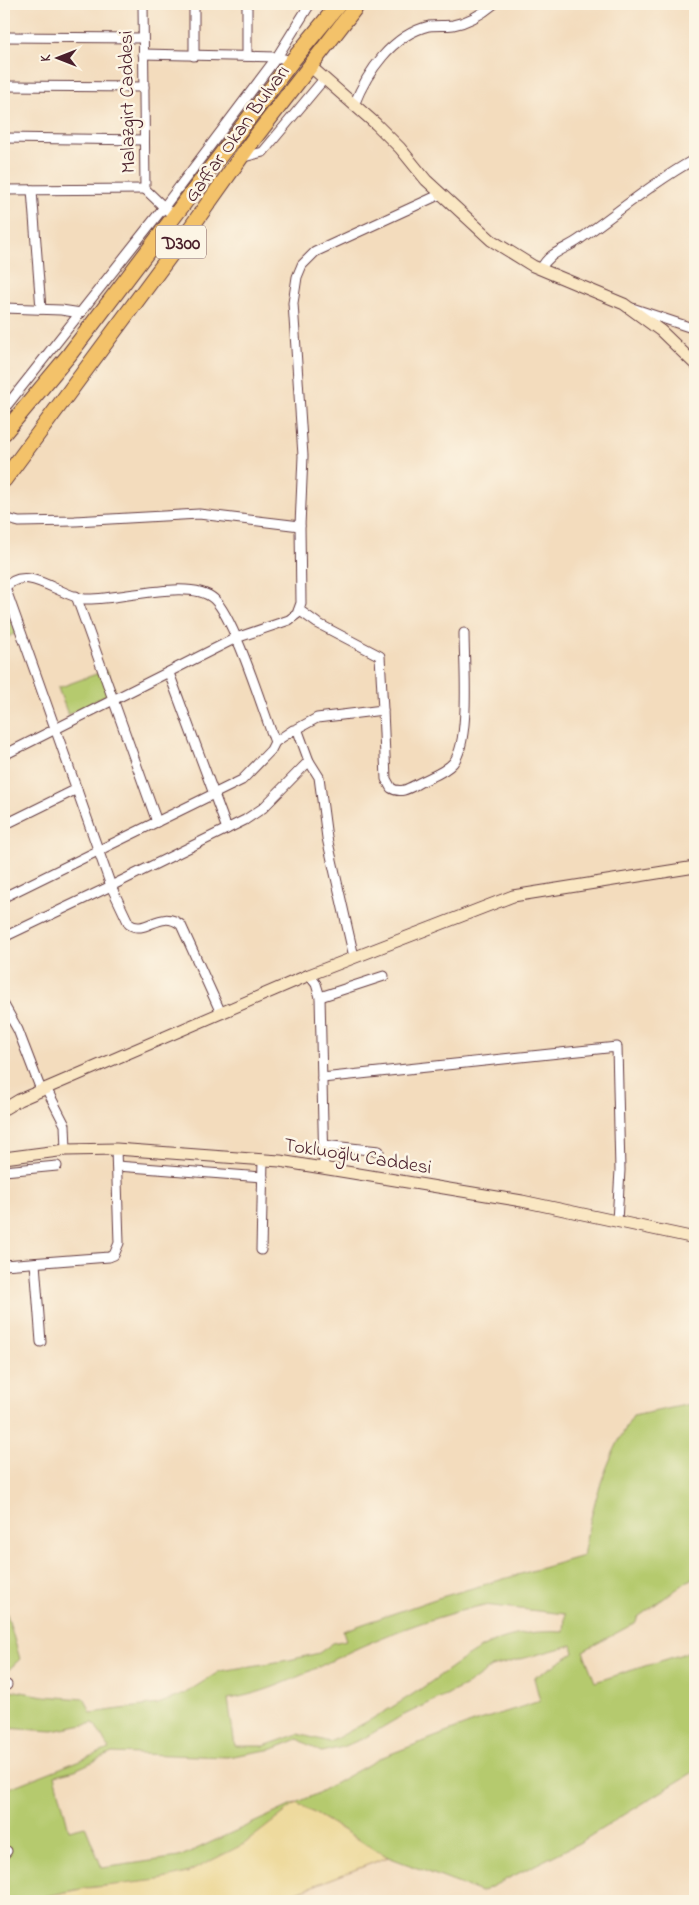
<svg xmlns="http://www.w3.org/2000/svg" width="699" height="1905" viewBox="0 0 699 1905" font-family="'Indie Flower',sans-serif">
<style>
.green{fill:#b5ca6e;stroke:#80744c;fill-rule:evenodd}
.sand{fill:#eeda9e;stroke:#9c7c64}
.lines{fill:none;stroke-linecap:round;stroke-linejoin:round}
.street-casing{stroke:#633b41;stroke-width:11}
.secondary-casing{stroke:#633b41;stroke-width:13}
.highway-casing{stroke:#633b41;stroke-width:17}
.street{stroke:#fff;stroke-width:9}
.secondary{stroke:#fae7c3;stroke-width:11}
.highway{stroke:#f3c26a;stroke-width:15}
.labels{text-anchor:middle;stroke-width:5;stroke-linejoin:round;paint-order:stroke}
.shield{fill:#fcf5e5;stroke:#7f5f63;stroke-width:1}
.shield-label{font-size:19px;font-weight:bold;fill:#4a1f2b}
.street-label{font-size:20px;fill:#4a1f2b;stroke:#fcf5e5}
</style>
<rect width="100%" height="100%" fill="#fcf5e5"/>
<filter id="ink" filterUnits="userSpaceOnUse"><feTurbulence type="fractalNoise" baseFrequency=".02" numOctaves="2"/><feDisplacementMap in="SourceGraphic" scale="10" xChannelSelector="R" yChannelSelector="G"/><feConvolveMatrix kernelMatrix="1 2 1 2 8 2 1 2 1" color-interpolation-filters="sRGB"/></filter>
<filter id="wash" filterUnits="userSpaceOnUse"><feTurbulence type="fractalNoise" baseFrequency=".0096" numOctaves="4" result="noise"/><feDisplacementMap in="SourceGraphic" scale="20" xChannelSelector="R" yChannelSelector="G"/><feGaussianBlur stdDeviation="1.12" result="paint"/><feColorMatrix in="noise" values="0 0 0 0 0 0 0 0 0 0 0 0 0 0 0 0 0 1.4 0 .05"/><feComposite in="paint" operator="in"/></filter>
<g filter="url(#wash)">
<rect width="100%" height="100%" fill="#f3dcbd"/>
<g class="green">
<polygon points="9,617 16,633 4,639 4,620"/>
<polygon points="107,670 115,690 68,715 58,688"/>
<path d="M695 1403V1576L638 1617 635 1623 583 1651 595 1682 695 1650V1771L579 1843 481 1892 388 1857 297 1803C258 1837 211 1871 159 1880 135 1885 110 1885 86 1888 59 1893 32 1901 4 1901V1790L109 1749 94 1723 53 1731 4 1728V1689L44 1696 85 1699 91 1713 158 1704 184 1694 220 1671 289 1660 319 1653 333 1643 346 1640 343 1631 438 1598 583 1556C592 1505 605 1460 633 1416ZM484 1605 565 1614 564 1632C487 1628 468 1659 410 1696 384 1713 357 1727 330 1742L298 1734 264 1746H235L228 1699C276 1692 316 1667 360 1647 400 1629 441 1615 484 1605ZM572 1645 574 1653 534 1678 540 1701 474 1722 380 1758 316 1794 179 1857 102 1868 85 1826 69 1830 55 1775 75 1770 112 1753 227 1757 273 1749 298 1739 321 1752 343 1747 366 1737 400 1717 467 1685 492 1667Z"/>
<polygon points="4,1604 20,1659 4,1674"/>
</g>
<polygon class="sand" points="297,1803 388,1857 274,1901 21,1901 87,1888 159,1880 187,1873 244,1844"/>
</g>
<g filter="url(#ink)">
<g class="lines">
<defs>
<g id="street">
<polyline points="143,4 145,189 168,211"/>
<polyline points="247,4 247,56"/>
<polyline points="4,37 143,38"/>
<polyline points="143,54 277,57 310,4"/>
<polyline points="194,56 194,4"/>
<polyline points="4,86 144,87"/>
<path d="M354 105C367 72 392 35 429 26 437 25 445 26 453 25 469 22 482 14 494 4"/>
<polyline points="4,138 144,140"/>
<polyline points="240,158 263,152 324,79"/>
<polyline points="4,190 145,189"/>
<polyline points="32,190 41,309"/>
<path d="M541 269C550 251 565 250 580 239 618 212 654 182 695 159"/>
<polyline points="4,308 61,310 81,313"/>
<polyline points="632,308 695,329"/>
<polyline points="4,409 164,207 277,57 292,61"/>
<polyline points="4,518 19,522 75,521 199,514 300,526"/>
<path d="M4 589C25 561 60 597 85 599 118 601 191 577 214 599 235 619 263 711 275 742L271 750 242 780 4 897"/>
<polyline points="76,596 157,822"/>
<polyline points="169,673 227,829"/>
<path d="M383 710 386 779 391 788C402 795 412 786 423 781 433 776 445 772 453 763 471 742 464 662 464 633"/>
<polyline points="295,730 317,718 383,710 380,656 317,623 299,610"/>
<polyline points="4,755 236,638 289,620 297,614 301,603 300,526 303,456 293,303 297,277 302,265 315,252 441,194"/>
<polyline points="309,761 319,777 327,838 354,957"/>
<polyline points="4,825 77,789"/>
<polyline points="4,937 111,886 5,587"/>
<polyline points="309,975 316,984 320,997 324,1167"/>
<polyline points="320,997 384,976"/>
<polyline points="4,1005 18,1030 41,1090"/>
<path d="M221 1013 181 925C160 908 146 936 129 924L111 886 245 820 263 808 309 761 298 731 293 730 275 742"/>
<polyline points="322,1078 617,1047 620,1170 617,1221"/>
<polyline points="46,1088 65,1125 66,1150"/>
<polyline points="323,1145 379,1151"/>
<polyline points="117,1166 263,1177"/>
<polyline points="4,1171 57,1166"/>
<polyline points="261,1250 263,1159"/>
<polyline points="35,1263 41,1342"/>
<polyline points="4,1265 109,1257 114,1255 119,1243 116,1149"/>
<polyline points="4,1686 7,1685"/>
<polyline points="4,1854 7,1851"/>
</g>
<g id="secondary">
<polyline points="310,66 376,124 400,148 426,180 491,240 533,266 624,304 661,331 695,364"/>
<polyline points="4,1109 19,1100 309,975 513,896 695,867"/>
<polyline points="4,1158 66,1150 116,1149 280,1161 522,1201 695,1238"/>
</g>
<g id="highway">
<polyline points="4,433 69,355 292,61 339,4"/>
<polyline points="4,480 192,226 253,140 358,4"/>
</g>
</defs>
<use href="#street" class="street-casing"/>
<use href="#secondary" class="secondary-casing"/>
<use href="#highway" class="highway-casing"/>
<use href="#street" class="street"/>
<use href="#secondary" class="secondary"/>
<use href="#highway" class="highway"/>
</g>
</g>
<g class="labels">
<rect class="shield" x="156" y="225.5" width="50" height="33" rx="4"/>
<g class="shield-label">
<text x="181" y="249">D300</text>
</g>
<g class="street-label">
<text transform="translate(126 102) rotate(-91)" y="7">Malazgirt Caddesi</text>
<text transform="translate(236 133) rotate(-54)" y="7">Gaffar Okan Bulvarı</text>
<text transform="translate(358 1155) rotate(9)" y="7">Tokluoğlu Caddesi</text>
</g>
</g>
<rect width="699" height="1905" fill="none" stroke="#fcf5e5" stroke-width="20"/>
<g transform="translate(58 58) rotate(270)" stroke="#fcf5e5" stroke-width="4" paint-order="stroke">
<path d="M0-4L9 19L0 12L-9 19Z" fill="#4a1f2b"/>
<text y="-8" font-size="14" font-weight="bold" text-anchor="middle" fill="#4a1f2b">K</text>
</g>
</svg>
